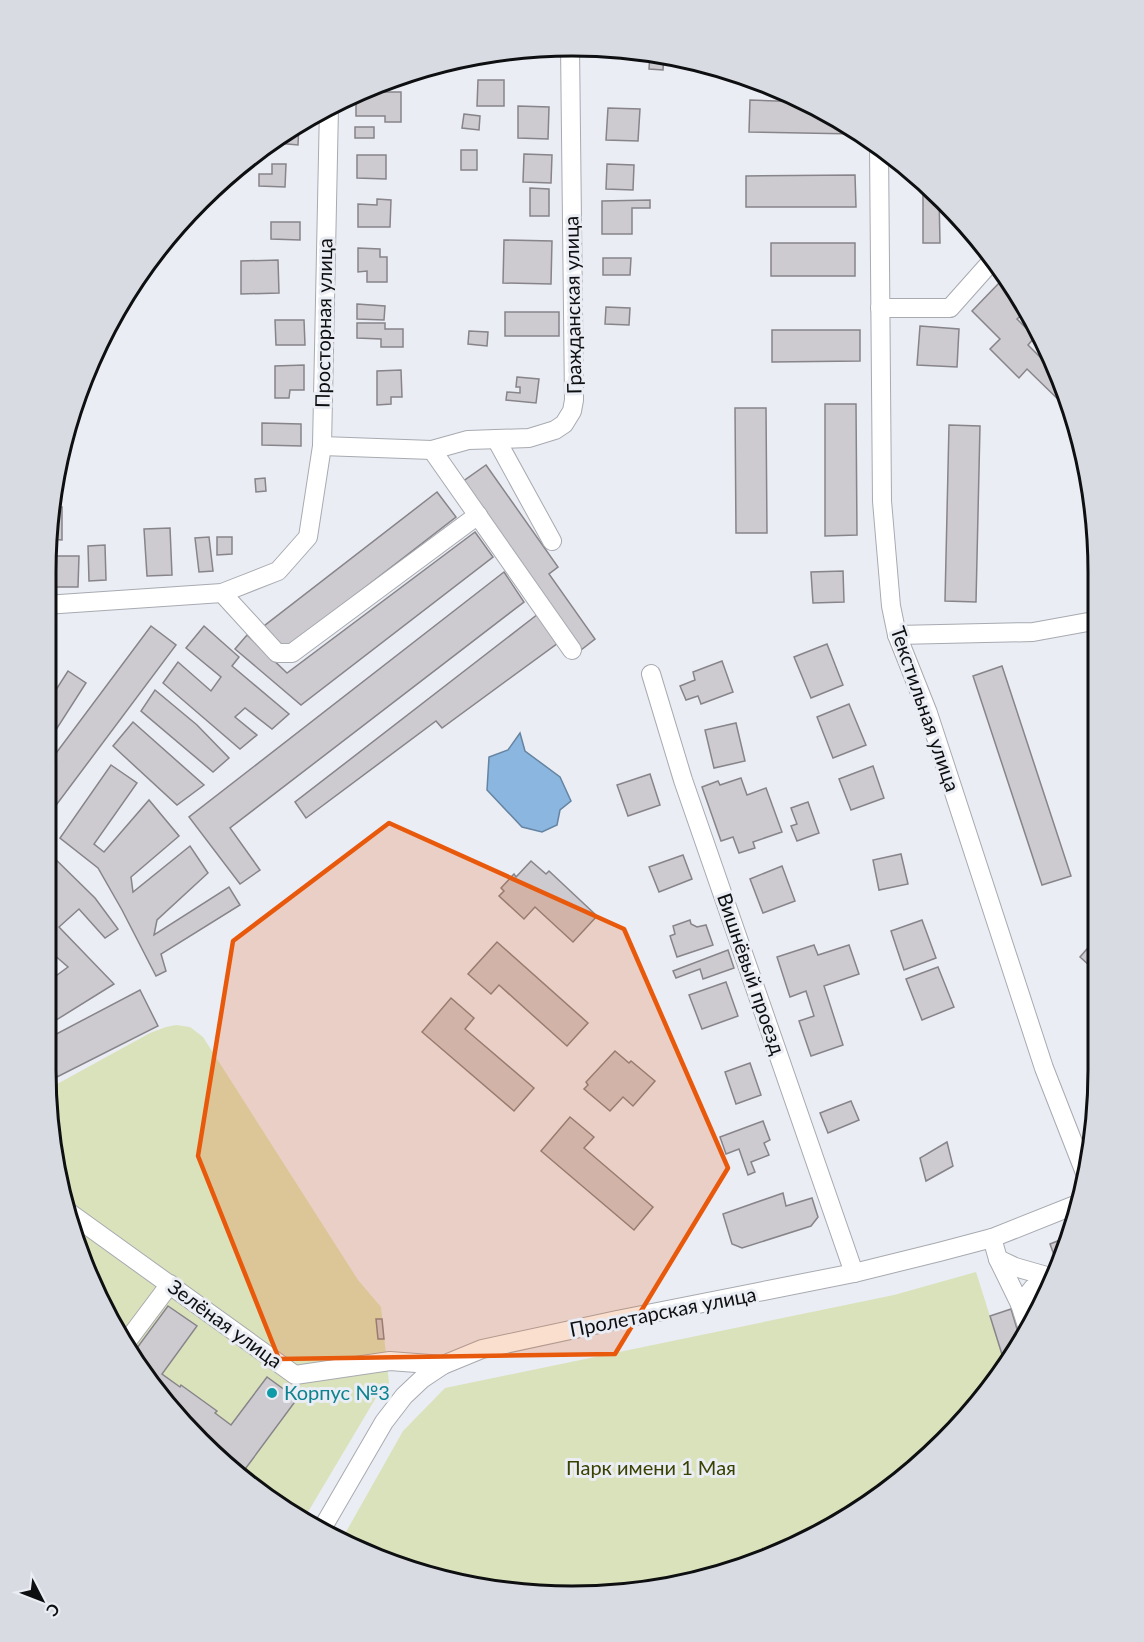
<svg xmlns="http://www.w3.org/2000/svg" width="1144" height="1642" viewBox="0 0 1144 1642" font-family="Lato,sans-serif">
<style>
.green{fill:#dae2bb}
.water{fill:#8ab6df;stroke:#6584a1;stroke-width:1.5}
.building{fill:#cdcad0;stroke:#87848a;stroke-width:1.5}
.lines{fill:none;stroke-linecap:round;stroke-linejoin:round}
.minor-casing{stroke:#a7aab0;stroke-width:20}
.minor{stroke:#fff;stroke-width:18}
.marked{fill:#e8590c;fill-opacity:0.2;stroke:#e8590c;stroke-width:4.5;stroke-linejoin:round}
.culture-dot{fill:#0f9aa8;stroke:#eaedf4;stroke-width:2}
.labels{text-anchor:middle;stroke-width:6;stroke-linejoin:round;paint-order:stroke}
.street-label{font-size:20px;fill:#0e0f11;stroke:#eaedf4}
.culture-label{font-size:20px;fill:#0d838f;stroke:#eaedf4;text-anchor:start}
.park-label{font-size:20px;fill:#394100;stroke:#eaedf4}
.rim{fill:none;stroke:#0e0f11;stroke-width:3}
</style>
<rect width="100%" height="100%" fill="#eaedf4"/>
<g class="green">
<polygon points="176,1025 190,1027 203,1037 358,1280 381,1307 389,1383 377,1396 305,1517 225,1466 134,1362 63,1207 48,1089 150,1033 166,1027"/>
<polygon points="976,1272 1006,1367 944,1443 805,1542 674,1587 504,1593 370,1557 342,1539 403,1431 445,1388 894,1295"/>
</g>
<polygon class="water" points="520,733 525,751 560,777 571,801 560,810 557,825 542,832 522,827 487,790 489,757 508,750"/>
<g class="building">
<polygon points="650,53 664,54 663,70 649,69"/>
<polygon points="467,56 467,65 438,65"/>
<polygon points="478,80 504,80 504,106 477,106"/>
<polygon points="358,92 401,92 401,122 385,122 385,116 356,116 356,93"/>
<polygon points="750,100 805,102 855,128 855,134 749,132"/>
<polygon points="518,106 549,107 548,139 518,138"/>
<polygon points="608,108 640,109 638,141 606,140"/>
<polygon points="464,114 480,116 479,130 462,128"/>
<polygon points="299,123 298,145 277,143 278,135"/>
<rect x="355" y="127" width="19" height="11"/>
<rect x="461" y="150" width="16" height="20"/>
<polygon points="524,154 552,155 551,183 523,182"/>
<polygon points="357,155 386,155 386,179 357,178"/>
<polygon points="272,164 286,164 285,187 259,186 259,174 272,174"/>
<polygon points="607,164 634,165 633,190 606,189"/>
<polygon points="855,175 856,207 746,207 746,176"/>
<polygon points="923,182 939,195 940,243 923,243"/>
<polygon points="530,188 549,189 549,216 530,216"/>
<polygon points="377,199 391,200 390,227 358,227 358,204 377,205"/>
<polygon points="650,200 650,208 632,208 632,234 602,234 602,201"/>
<polygon points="271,222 300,222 300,240 271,239"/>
<polygon points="504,240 552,241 551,284 503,283"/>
<rect x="771" y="243" width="84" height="33"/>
<polygon points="358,248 380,249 380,257 387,257 387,282 367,282 367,271 358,272"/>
<polygon points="603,258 631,258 630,275 603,275"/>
<polygon points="278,260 279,293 241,294 241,261"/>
<polygon points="1000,282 1013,295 1025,312 1017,319 1035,337 1028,345 1053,370 1055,368 1069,410 1027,369 1019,378 990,349 1000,339 972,311"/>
<polygon points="357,304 385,306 384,320 357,319"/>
<polygon points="606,307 630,308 629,325 605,324"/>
<rect x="505" y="312" width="54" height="24"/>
<polygon points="275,320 304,320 305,345 276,345"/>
<polygon points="357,323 385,323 385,329 403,329 403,347 381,347 381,339 357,338"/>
<polygon points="920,326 959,329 957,367 917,365"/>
<polygon points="772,330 860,330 860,361 772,362"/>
<polygon points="469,331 488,332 487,346 468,344"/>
<polygon points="304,365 304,390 290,390 289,398 275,398 275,366"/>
<polygon points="401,370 402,397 391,397 391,404 377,405 377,371"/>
<polygon points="517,377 539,379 536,403 506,400 507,392 520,393 520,387 516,387"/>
<polygon points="825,404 856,404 857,535 825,536"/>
<polygon points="735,408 766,408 767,533 736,533"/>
<polygon points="262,423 301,424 301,446 262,445"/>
<polygon points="949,425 980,426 976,602 945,601"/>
<polygon points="486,465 558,567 549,574 595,639 581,650 462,482"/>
<polygon points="265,478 266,491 256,492 255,479"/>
<polygon points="437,492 456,517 283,651 264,626"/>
<polygon points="51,507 62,507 62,540 48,539"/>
<polygon points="170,528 172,575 147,576 144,529"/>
<polygon points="475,532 493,557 301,705 235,649 247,635 287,673"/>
<polygon points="209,537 213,571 199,572 195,538"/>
<polygon points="217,537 232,537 232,554 217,555"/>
<polygon points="105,545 106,580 89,581 88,546"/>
<polygon points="47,556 79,556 78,587 45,587"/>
<polygon points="843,571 844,602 813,603 811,572"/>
<polygon points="504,572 524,602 230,828 260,870 240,884 189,817"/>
<polygon points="538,614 558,643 442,728 436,721 306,818 295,802"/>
<polygon points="151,626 176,645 45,820 45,768"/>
<polygon points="204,626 239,657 232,666 289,714 272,729 245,708 235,717 257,735 240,749 163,683 178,662 211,691 221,677 186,648"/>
<polygon points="827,644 843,685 811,698 794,657"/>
<polygon points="722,661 733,692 701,704 698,696 686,700 680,686 695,680 693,672"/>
<polygon points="1002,666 1071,876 1042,885 973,676"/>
<polygon points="68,671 86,683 45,747 45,707"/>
<polygon points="155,690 197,725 229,758 213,772 141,711"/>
<polygon points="849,704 866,745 833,758 817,717"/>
<polygon points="133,722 204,785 177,805 113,746"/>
<polygon points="736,723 745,761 714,768 705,730"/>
<polygon points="111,765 137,783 94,844 104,852 149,800 179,836 131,877 133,892 190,846 208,873 157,920 154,935 229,887 240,905 161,954 166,971 156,976 122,910 98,868 60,838"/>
<polygon points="873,766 884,798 851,810 839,779"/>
<polygon points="650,774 660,805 628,816 617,785"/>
<polygon points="741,778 747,795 766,788 782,832 753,842 755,848 739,853 733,837 721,841 702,787 718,781 720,785"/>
<polygon points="808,802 819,833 797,841 791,826 797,824 791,808"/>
<polygon points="45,849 95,898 118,929 105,938 79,909 59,927 114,984 45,1027 45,984 68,967 52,953 45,962"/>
<polygon points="901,854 908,884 879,890 873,860"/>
<polygon points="683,855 692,879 659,892 649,867"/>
<polygon points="531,861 546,874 549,871 597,916 573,942 535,907 524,919 499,896 504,891 501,888 514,874 516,877"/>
<polygon points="782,866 795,901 763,913 750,879"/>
<polygon points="690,920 691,924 697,927 706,925 713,945 677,957 670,936 675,934 673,926"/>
<polygon points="922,920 936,958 904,970 891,931"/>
<polygon points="1099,935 1099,974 1080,957"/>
<polygon points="497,942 588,1023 567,1046 499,985 491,994 468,974"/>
<polygon points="814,945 818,955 849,945 859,974 824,986 843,1045 811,1056 799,1021 814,1016 806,991 790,997 777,957"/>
<polygon points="728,950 734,968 703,979 700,969 676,978 673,971"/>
<polygon points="938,967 954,1007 922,1020 906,979"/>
<polygon points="726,982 738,1016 702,1029 689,995"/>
<polygon points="140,990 158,1026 47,1082 45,1040"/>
<polygon points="451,998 474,1018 465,1029 534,1088 514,1111 422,1032"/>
<polygon points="615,1051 629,1063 631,1061 655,1081 633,1106 623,1097 610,1111 584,1089 588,1085 586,1082"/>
<polygon points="750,1063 761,1095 736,1104 725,1072"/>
<polygon points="851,1101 859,1120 828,1133 820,1113"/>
<polygon points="570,1117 594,1137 584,1148 653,1207 634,1230 541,1151"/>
<polygon points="763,1121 770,1140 764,1143 769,1155 751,1162 755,1172 748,1175 739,1149 726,1154 720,1137"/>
<polygon points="947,1142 953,1166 926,1181 920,1158"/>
<polygon points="783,1193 786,1206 812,1198 818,1217 811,1226 742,1248 732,1244 723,1214"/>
<polygon points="1070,1236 1061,1265 1058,1266 1050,1244"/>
<polygon points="168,1306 197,1326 162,1374 180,1387 181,1385 217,1411 215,1413 231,1425 267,1377 297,1399 240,1476 225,1466 134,1362 131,1356"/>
<polygon points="1011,1309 1021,1342 1010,1362 1005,1364 990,1316"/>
<polygon points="376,1319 382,1319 384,1339 378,1339"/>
</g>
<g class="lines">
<defs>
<g id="minor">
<polyline points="879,146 882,501 891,606 897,635 928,713 1044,1068 1087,1178"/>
<polyline points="880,308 950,308 990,263"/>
<polyline points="496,439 552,541"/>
<polyline points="322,446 432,450 468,440 529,438 555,430 564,424 572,411 574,400 570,45"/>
<polyline points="432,450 572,650"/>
<polyline points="222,593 277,653 292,653 478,515"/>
<polyline points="45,605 222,593 278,571 308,537 322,446 329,107"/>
<polyline points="897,635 1033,632 1099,620"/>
<polyline points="651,674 683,780 854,1273"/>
<polyline points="63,1208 295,1375 390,1361 443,1365"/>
<polyline points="992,1238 998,1259 1020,1304"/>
<polyline points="998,1259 1015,1267 1050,1277 1056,1276"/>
<polyline points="1028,1329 1020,1304 1033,1288 1050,1277"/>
<polyline points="125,1344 170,1284"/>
<polyline points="323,1527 384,1422 404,1396 422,1379 443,1365 482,1349 617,1320 854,1273 939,1252 992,1238 1080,1203"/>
</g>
</defs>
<use href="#minor" class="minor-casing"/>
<use href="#minor" class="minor"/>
</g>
<path class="marked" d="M389 823 624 929 728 1168 615 1354 279 1359 198 1156 233 941Z"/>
<circle class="culture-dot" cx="272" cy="1393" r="6"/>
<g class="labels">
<g class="street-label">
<text transform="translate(573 305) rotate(-91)" y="7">Гражданская улица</text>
<text transform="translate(324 323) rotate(-89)" y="7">Просторная улица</text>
<text transform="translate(925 709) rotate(71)" y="7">Текстильная улица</text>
<text transform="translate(751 974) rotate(71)" y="7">Вишнёвый проезд</text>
<text transform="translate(663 1312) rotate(-11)" y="7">Пролетарская улица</text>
<text transform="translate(225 1324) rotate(36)" y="7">Зелёная улица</text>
</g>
<g class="culture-label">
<text x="284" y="1400">Корпус №3</text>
</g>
<g class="park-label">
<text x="651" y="1475">Парк имени 1 Мая</text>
</g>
</g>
<path d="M0 0H1144V1642H0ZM572 56H572A516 516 0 0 1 1088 572V1070A516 516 0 0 1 572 1586H572A516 516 0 0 1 56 1070V572A516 516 0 0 1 572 56Z" fill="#d8dbe2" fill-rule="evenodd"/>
<path class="rim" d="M572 56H572A516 516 0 0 1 1088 572V1070A516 516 0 0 1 572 1586H572A516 516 0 0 1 56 1070V572A516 516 0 0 1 572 56Z"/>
<g transform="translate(42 1600) rotate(132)" stroke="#eaedf4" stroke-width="4.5" paint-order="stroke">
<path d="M0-4.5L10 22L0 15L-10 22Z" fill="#0e0f11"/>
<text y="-9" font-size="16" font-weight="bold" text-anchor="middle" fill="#0e0f11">С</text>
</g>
</svg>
